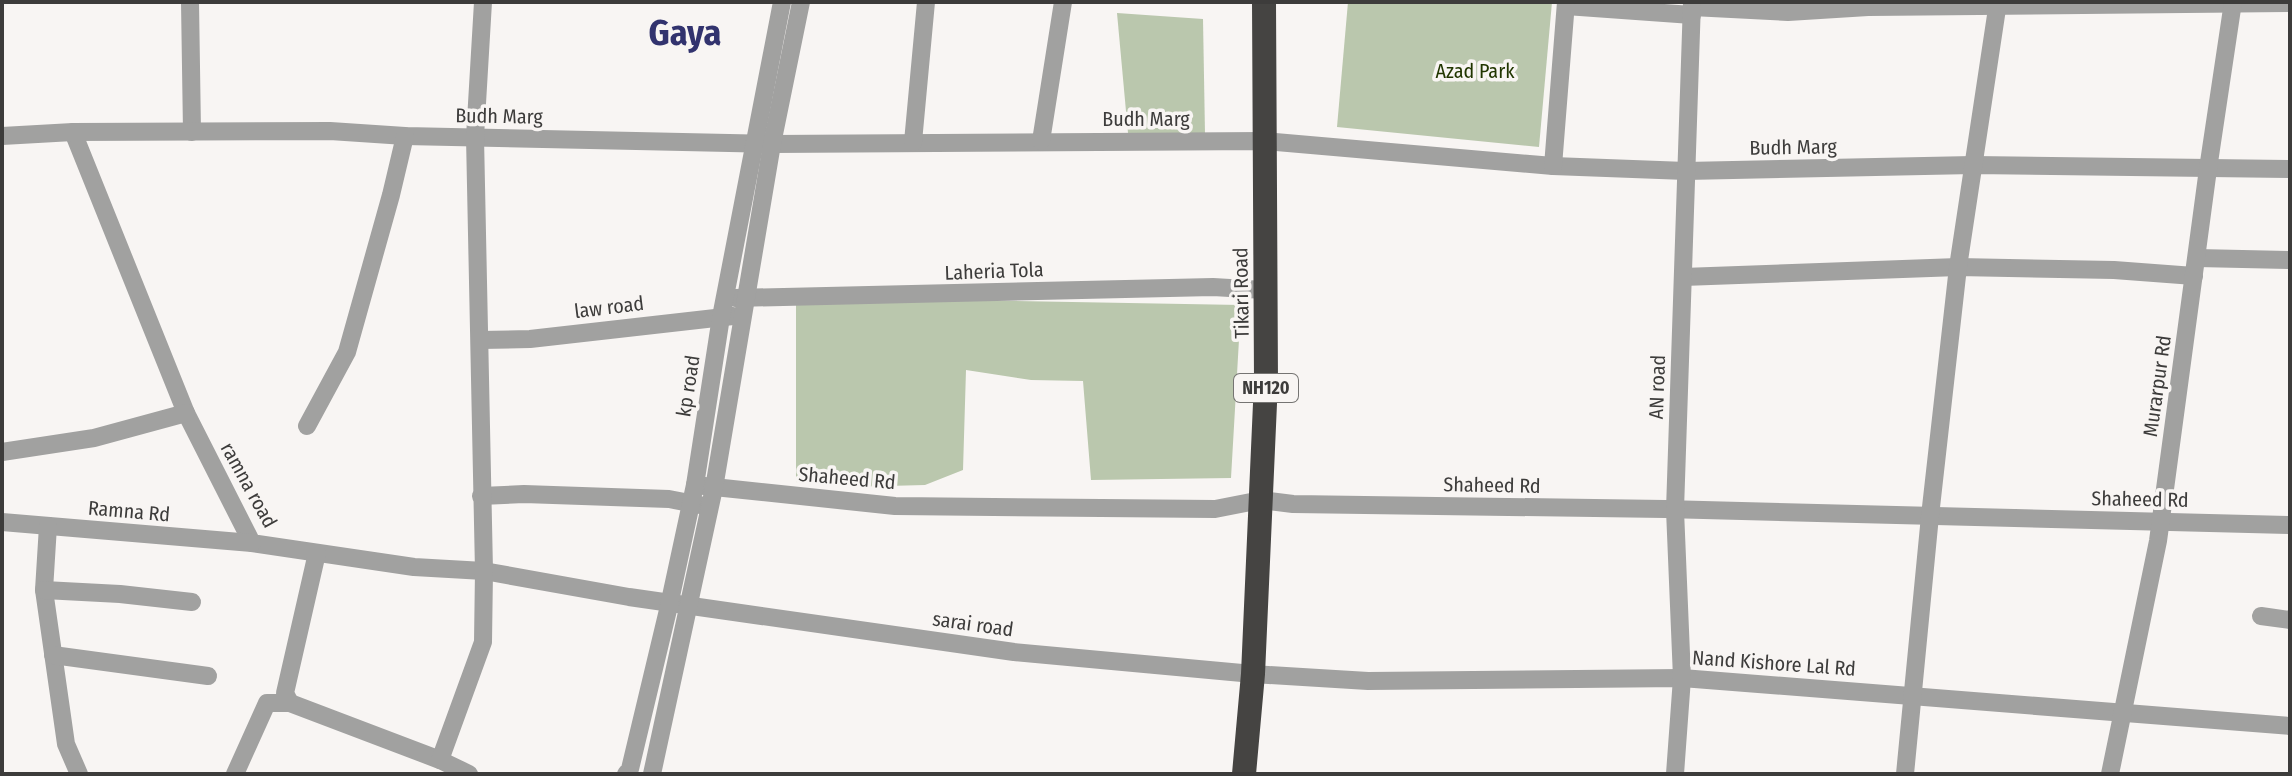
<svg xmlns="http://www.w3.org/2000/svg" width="2292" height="776" viewBox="0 0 2292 776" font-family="'Fira Sans Condensed',sans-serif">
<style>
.green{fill:#bac7ad}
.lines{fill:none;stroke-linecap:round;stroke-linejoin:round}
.minor{stroke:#a1a1a0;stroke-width:18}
.highway{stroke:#454442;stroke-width:24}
.labels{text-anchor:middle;stroke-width:7;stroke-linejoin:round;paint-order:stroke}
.shield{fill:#f8f5f3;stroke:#757472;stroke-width:2}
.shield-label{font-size:18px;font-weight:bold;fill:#3d3c3b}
.park-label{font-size:20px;fill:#213600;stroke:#f8f5f3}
.street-label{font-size:20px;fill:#3d3c3b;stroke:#f8f5f3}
.town-label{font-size:36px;font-weight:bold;fill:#32336e;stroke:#f8f5f3}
</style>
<rect width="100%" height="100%" fill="#f8f5f3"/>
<g class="green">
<polygon points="1348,2 1552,2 1539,147 1337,127"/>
<polygon points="1117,13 1203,19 1205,134 1128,133"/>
<polygon points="796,297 1241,305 1231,478 1091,480 1083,381 1031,380 966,370 963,470 925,485 849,487 796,482"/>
</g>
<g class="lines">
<g class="minor">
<polyline points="190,2 192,132"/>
<polyline points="1566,6 1692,15"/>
<polyline points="1692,7 1788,12 1868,7 2290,3"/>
<polyline points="73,132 186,413 252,543 414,567 484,571 629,597 1014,652 1253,674 1368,681 1682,678 2290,726"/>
<polyline points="2,136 73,132 330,131 405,136 772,144 1264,141 1553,166 1686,171 1973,165 2290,169"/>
<polyline points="1041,141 1063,2"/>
<polyline points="913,142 926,2"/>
<polyline points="1553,166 1566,2"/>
<polyline points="2197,258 2290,260"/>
<polyline points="1683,277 1958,267 2114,270 2194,276"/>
<polyline points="735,298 1213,287 1264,290"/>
<polyline points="480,340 530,339 733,316"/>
<polyline points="307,426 347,352 391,195 405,136"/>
<polyline points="2,452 94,438 186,413"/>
<polyline points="695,485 895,506 1215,509 1261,500 1293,504 1665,509 2290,525"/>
<polyline points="481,496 524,494 669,499 700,505"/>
<polyline points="2,522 252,543"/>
<polyline points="48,526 44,590 66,744 79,774"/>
<polyline points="44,590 120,594 192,602"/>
<polyline points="2261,616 2290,620"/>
<polyline points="53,655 208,676"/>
<polyline points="290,703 285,693 317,553"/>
<polyline points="235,774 267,703 290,703 440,760"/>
<polyline points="469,774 440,760 483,642 484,571 475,137 483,2"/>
<polyline points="626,774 630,769 668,610 695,485 721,317 782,2"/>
<polyline points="652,774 714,488 772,144 801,2"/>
<polyline points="1675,774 1682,678 1675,510 1692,2"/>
<polyline points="1905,774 1930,516 1958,267 1998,2"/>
<polyline points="2110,774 2158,541 2208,169 2233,2"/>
</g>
<polyline class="highway" points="1244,774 1253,674 1266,381 1264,2"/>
</g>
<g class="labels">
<rect class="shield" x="1234" y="374" width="64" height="28" rx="6"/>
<g class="shield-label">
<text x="1266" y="394">NH120</text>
</g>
<g class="park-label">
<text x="1475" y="78">Azad Park</text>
</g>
<g class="street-label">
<text transform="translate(499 116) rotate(1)" y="7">Budh Marg</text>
<text x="1146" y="126">Budh Marg</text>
<text transform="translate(1793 147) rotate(-1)" y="7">Budh Marg</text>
<text transform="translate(994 271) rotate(-2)" y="7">Laheria Tola</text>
<text transform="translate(1241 293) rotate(-91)" y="7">Tikari Road</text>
<text transform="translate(609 307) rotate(-7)" y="7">law road</text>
<text transform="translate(688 386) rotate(-81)" y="7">kp road</text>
<text transform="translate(2157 386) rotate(-82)" y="7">Murarpur Rd</text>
<text transform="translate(1657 387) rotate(-88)" y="7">AN road</text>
<text transform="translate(847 478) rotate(5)" y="7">Shaheed Rd</text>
<text transform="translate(249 485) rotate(61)" y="7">ramna road</text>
<text transform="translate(1492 485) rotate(1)" y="7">Shaheed Rd</text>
<text transform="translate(2140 499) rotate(1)" y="7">Shaheed Rd</text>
<text transform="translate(129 511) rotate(5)" y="7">Ramna Rd</text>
<text transform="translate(973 624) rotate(8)" y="7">sarai road</text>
<text transform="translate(1774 663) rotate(4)" y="7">Nand Kishore Lal Rd</text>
</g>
<g class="town-label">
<text x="685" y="45">Gaya</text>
</g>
</g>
<rect width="2292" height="776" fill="none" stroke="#3d3c3b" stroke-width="8"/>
</svg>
